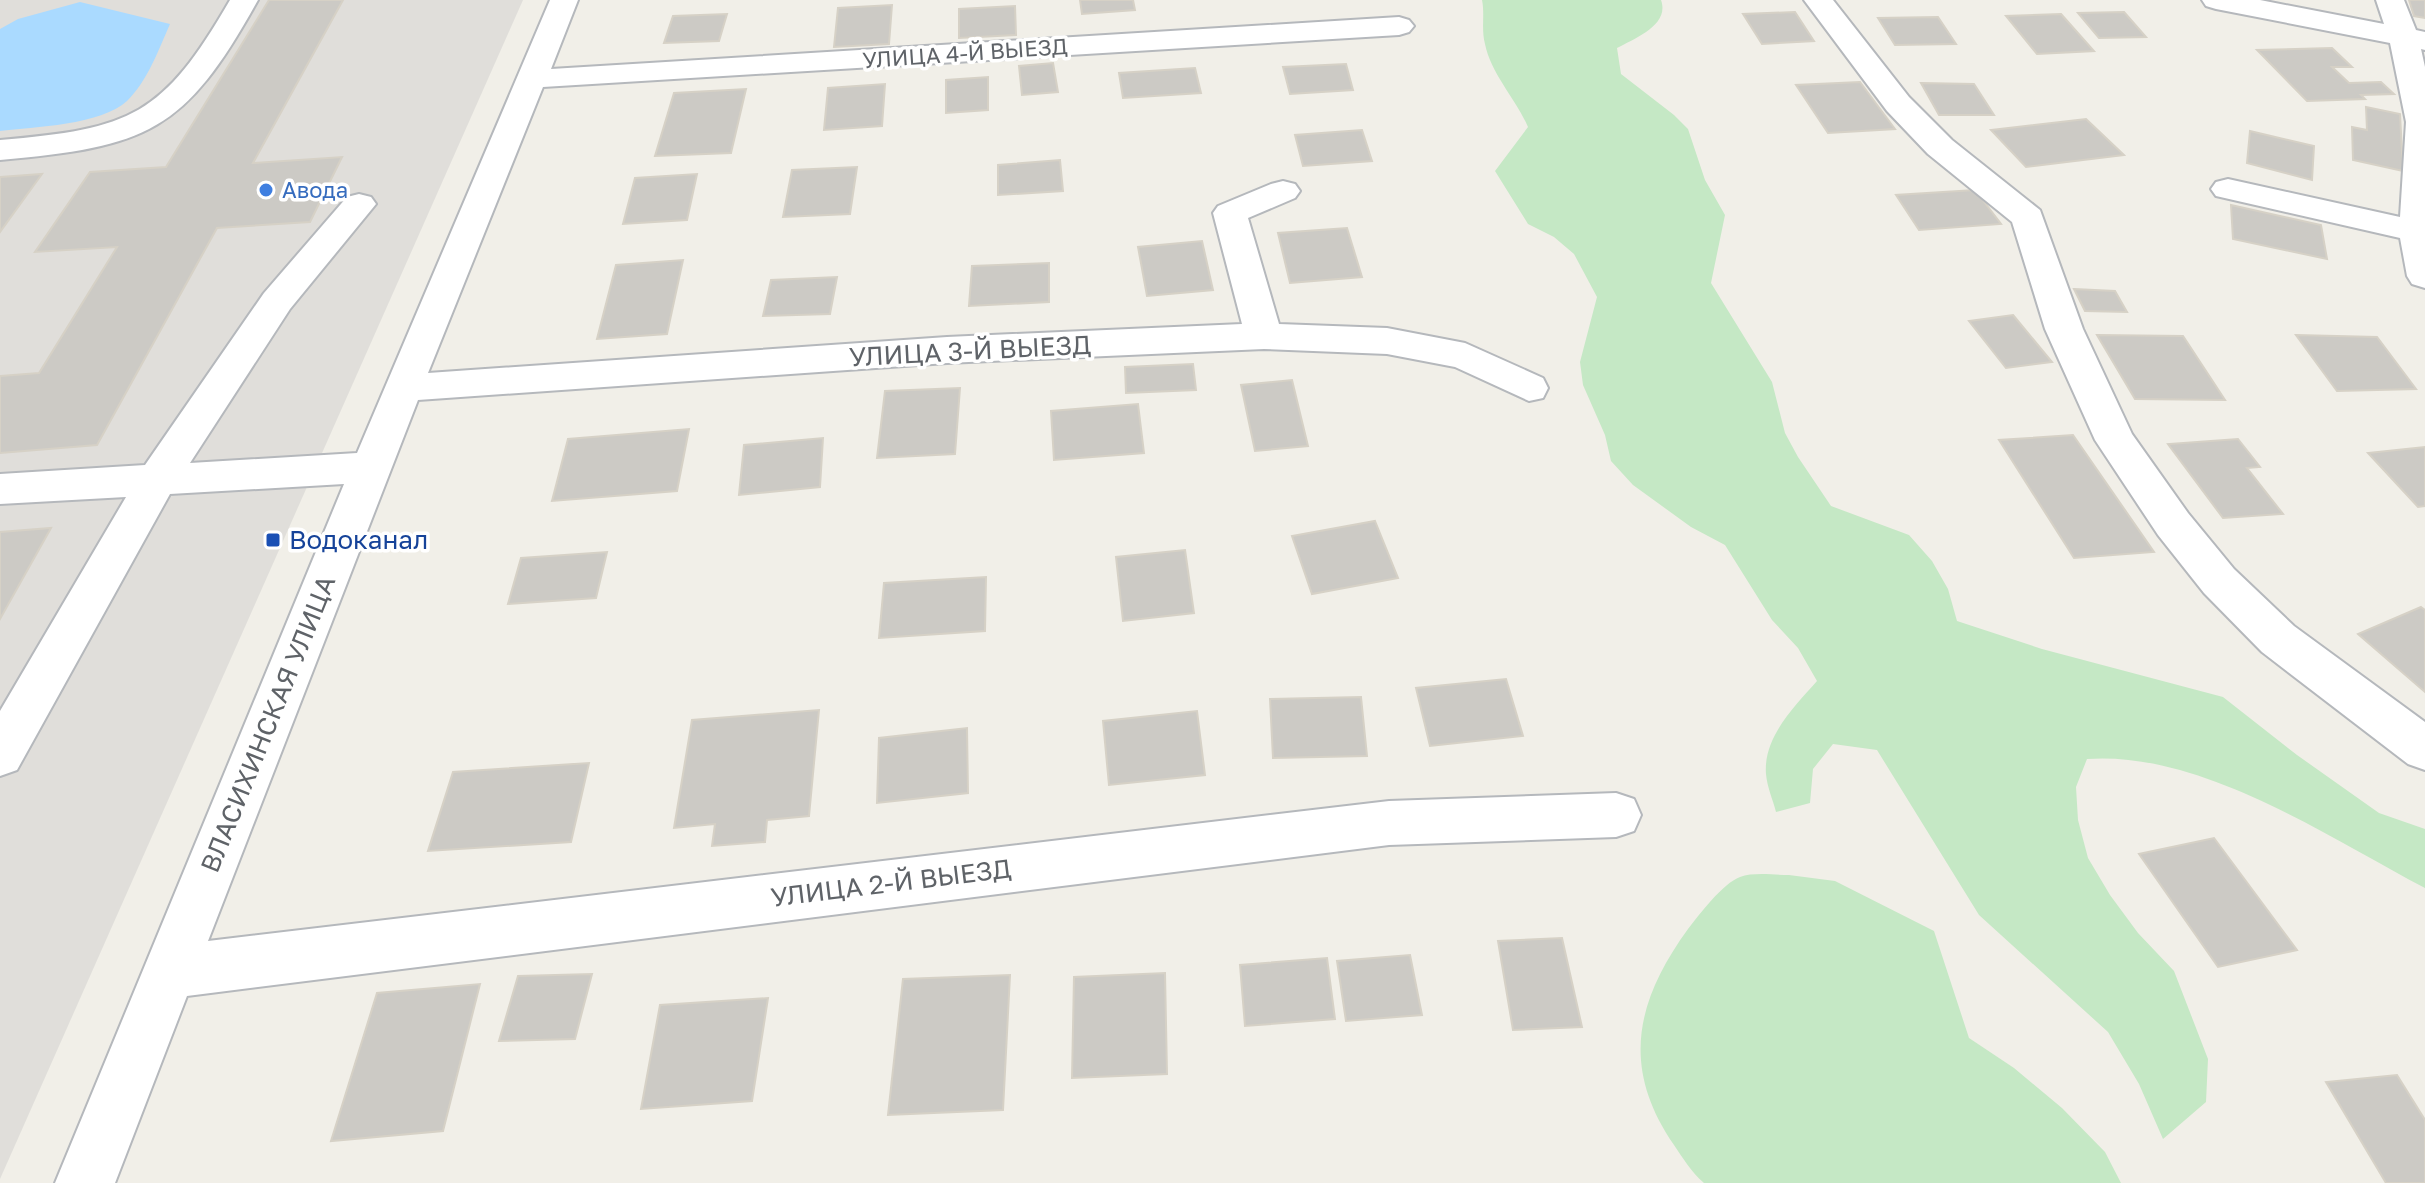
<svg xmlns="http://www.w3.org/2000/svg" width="2425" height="1183" viewBox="0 0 2425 1183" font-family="'Golos Text',sans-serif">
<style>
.industrial{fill:#e0deda}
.green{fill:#c5e8c5}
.water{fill:#aadaff}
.building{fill:#cccac5;stroke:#d6d1c6;stroke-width:2}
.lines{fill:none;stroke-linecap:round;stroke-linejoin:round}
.minor-casing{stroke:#b5b8bc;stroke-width:4}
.minor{fill:#fff;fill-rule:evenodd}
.shop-dot{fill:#3f7fe0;stroke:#fff;stroke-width:3}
.transit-dot{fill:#1a4fb4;stroke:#fff;stroke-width:3}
.labels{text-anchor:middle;stroke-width:7;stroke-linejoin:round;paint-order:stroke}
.far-street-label{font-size:22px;fill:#5f6368;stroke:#fff}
.far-shop-label{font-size:22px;fill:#366cbe;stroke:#fff;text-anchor:start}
.street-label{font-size:26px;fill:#5f6368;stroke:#fff}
.transit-label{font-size:26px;fill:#164399;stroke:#fff;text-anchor:start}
</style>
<rect width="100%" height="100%" fill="#f1efe8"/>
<polygon class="industrial" points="0,0 523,0 0,1179"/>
<g class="green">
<path d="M1482 0H1661C1670 25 1635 38 1617 48L1621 74 1674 115 1688 129 1705 180 1725 215 1711 283 1772 382 1785 433 1798 457 1831 506 1909 535 1932 561 1948 589 1957 621 2042 649 2223 697 2297 755 2379 813 2425 829V888C2326 836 2201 751 2087 759L2076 787 2078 820 2088 858 2110 895 2138 933 2174 971 2208 1059 2206 1102 2163 1139 2139 1084 2108 1032 1979 915 1877 750 1833 744 1813 769 1810 803 1776 812C1773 800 1767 787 1766 774 1763 737 1795 706 1817 681L1798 648 1772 620 1725 545 1691 527 1633 485 1611 461 1605 435 1583 385 1580 362 1597 297 1574 254 1554 237 1528 224 1495 171 1528 127C1516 99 1491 74 1485 44 1481 29 1485 14 1482 0Z"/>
<path d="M1789 875 1835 881 1934 931 1969 1038 2014 1068 2062 1108 2105 1152 2121 1183H1704C1691 1172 1683 1158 1674 1145 1621 1068 1635 1002 1688 929 1699 915 1723 883 1740 877 1753 872 1775 875 1789 875Z"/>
</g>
<path class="water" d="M80 2 170 24C158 51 148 80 127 101 101 125 34 127 0 131V29L18 19Z"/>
<g class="building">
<polygon points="269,0 343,0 253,163 342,157 310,222 217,228 97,445 0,453 0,376 39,373 117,247 35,252 90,172 166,167"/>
<polygon points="1080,0 1133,0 1135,10 1082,14"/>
<polygon points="2409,0 2425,0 2425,18 2414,16"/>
<polygon points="892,5 889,44 834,47 838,8"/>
<polygon points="1015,6 1016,35 959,38 959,9"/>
<polygon points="1795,12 1814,41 1762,44 1743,14"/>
<polygon points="2124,12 2146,37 2099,38 2078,13"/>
<polygon points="727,14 719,41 664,43 673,16"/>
<polygon points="2061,14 2094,51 2037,54 2006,16"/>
<polygon points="1938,17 1956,44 1895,45 1878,18"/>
<polygon points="2332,48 2352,67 2332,67 2349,83 2381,82 2394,94 2361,95 2365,99 2307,101 2257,50"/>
<polygon points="1053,63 1058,92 1022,95 1019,66"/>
<polygon points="1346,64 1353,90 1290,94 1283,67"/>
<polygon points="1195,68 1201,93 1123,98 1119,73"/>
<polygon points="988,77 988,110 946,113 946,80"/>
<polygon points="1860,82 1895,129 1828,133 1796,85"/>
<polygon points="1921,83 1974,84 1994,115 1939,115"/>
<polygon points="885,84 882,126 824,130 828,88"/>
<polygon points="746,89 731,153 655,156 674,93"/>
<polygon points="2366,107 2400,114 2403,171 2353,160 2352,127 2367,130"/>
<polygon points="2086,119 2124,155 2026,167 1991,130"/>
<polygon points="1362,130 1372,161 1303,166 1295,135"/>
<polygon points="2250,131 2314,146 2312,180 2247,163"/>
<polygon points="1060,160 1063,191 998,195 998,165"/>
<polygon points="857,167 850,214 783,217 792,170"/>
<polygon points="42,174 0,232 0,177"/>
<polygon points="697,174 687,220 623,224 635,178"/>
<polygon points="1975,190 2001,224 1919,230 1896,195"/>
<polygon points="2231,205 2321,225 2327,259 2233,239"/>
<polygon points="1347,228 1362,277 1290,283 1278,233"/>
<polygon points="1202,241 1213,290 1147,296 1138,247"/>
<polygon points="683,260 667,334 597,339 616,265"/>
<polygon points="1049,263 1049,302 969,306 972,266"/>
<polygon points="837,277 830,314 763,316 771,280"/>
<polygon points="2074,289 2115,291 2127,312 2085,311"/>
<polygon points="2013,315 2052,362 2006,368 1969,321"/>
<polygon points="2097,335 2183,336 2225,400 2135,399"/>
<polygon points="2296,335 2377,337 2416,389 2337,391"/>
<polygon points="1193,364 1196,390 1126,393 1125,367"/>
<polygon points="1292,380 1308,446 1255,451 1241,385"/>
<polygon points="960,388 955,454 877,458 885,391"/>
<polygon points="1138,404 1144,453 1054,460 1051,411"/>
<polygon points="689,429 677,491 552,501 568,439"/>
<polygon points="2073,435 2154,552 2074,558 1999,440"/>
<polygon points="823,438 820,487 739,495 744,445"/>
<polygon points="2238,439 2260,467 2247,468 2283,514 2223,518 2168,444"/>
<polygon points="2425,447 2425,506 2418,507 2368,453"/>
<polygon points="1375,521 1398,578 1312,594 1292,536"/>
<polygon points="51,528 0,619 0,532"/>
<polygon points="1185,550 1194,613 1123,621 1116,557"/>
<polygon points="607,552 596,598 508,604 521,558"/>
<polygon points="986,577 985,631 879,638 884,583"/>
<polygon points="2421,607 2425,610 2425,692 2358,634"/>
<polygon points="1506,679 1523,736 1430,746 1416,688"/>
<polygon points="1361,697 1367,756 1273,758 1270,699"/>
<polygon points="819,710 809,816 767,820 765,842 712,846 715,824 674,828 692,720"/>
<polygon points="1197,711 1205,775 1109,785 1103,721"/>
<polygon points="967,728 968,793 877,803 879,738"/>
<polygon points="589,763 571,842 428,851 453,772"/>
<polygon points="2214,838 2297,950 2218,967 2139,854"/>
<polygon points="1562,938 1582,1027 1513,1030 1498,941"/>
<polygon points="1410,955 1422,1015 1346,1021 1337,961"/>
<polygon points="1327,958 1335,1019 1245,1026 1240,965"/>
<polygon points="1165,973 1167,1074 1072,1078 1074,977"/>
<polygon points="592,974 575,1039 499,1041 518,976"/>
<polygon points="1010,975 1003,1110 888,1115 903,979"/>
<polygon points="480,984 443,1131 331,1141 377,993"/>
<polygon points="768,998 752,1101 641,1109 660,1005"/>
<polygon points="2397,1075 2425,1120 2425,1183 2386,1183 2326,1082"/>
</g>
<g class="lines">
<defs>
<g id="minor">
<path d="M230 0H258C185 132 148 147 0 160V140C131 129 163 116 230 0Z"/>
<polygon points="550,0 578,0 551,69 1399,17 1409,20 1414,26 1409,32 1399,35 543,87 428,373 947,337 1242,324 1213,213 1218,206 1271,184 1283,181 1295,184 1300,191 1295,198 1248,218 1279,324 1387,328 1465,343 1543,378 1548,388 1543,398 1529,401 1455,367 1387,354 1264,349 947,363 418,400 208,941 1389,801 1616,793 1634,799 1641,815 1634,831 1616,837 1389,845 187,996 115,1183 55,1183 344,484 170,494 17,770 0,776 0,711 126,497 0,504 0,474 145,465 264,293 347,197 359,194 371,197 376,204 290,309 190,463 357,453"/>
<polygon points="1804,0 1833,0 1909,97 1952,140 2040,210 2083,329 2132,434 2188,513 2234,569 2294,626 2425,722 2425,770 2408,764 2262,652 2204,593 2158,535 2095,440 2045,329 2012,222 1928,154 1887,111"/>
<polygon points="2202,0 2260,0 2384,24 2376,0 2404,0 2416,30 2425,32 2425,50 2421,49 2425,67 2425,288 2412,284 2407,276 2400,238 2216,196 2211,189 2216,182 2228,179 2400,217 2406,122 2390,43 2216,9 2206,6"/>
</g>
</defs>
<use href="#minor" class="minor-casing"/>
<use href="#minor" class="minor"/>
</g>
<circle class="shop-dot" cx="266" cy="190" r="8"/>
<rect class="transit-dot" x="265" y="532" width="16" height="16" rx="4"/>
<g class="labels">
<g class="far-street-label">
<text transform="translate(965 53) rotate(-4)" y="8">УЛИЦА 4-Й ВЫЕЗД</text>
</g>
<g class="far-shop-label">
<text x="282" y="198">Авода</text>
</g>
<g class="street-label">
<text transform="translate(970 351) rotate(-3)" y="9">УЛИЦА 3-Й ВЫЕЗД</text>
<text transform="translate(268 724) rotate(-68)" y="9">ВЛАСИХИНСКАЯ УЛИЦА</text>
<text transform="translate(891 883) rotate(-7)" y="9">УЛИЦА 2-Й ВЫЕЗД</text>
</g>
<g class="transit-label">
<text x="289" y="549">Водоканал</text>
</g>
</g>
</svg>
